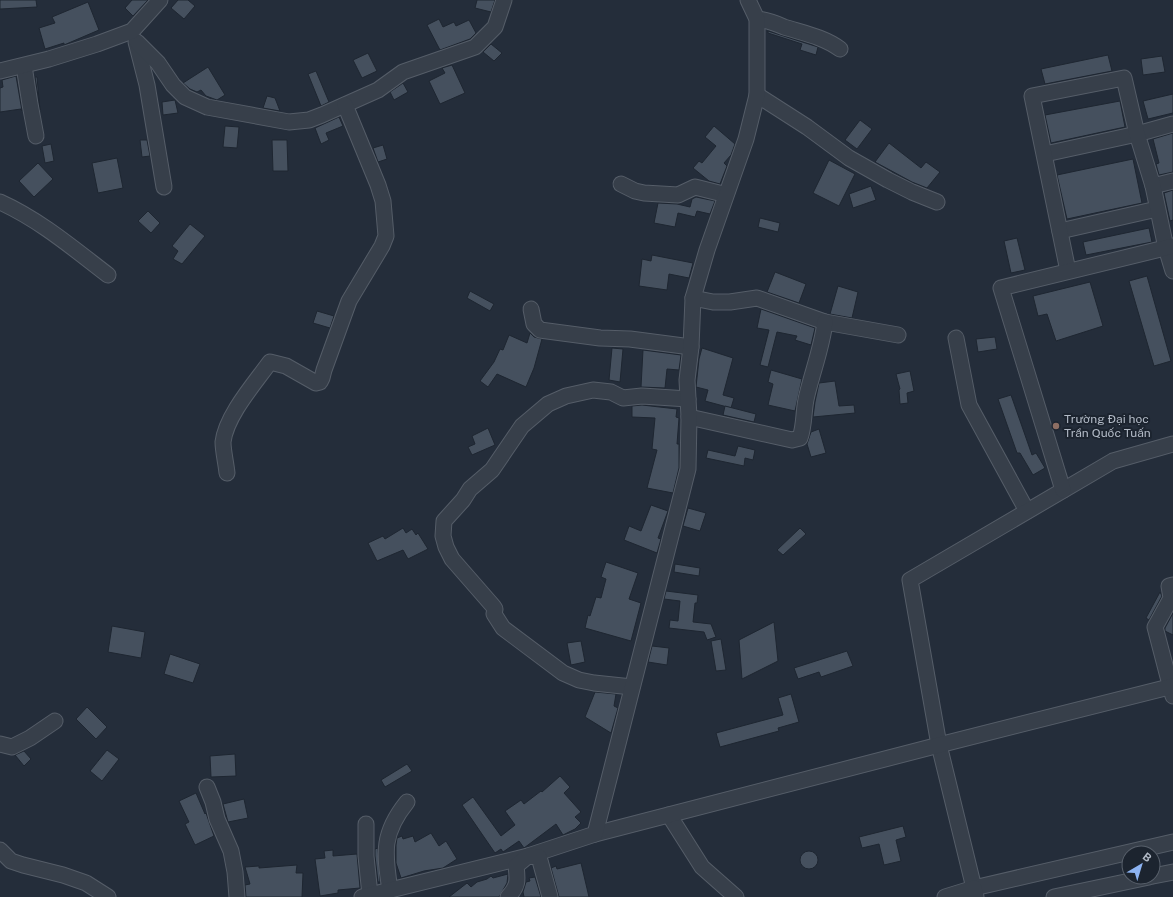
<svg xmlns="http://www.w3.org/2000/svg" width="1173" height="897" viewBox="0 0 1173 897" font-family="'Public Sans',sans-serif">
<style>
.building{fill:#45505e;stroke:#1e2631}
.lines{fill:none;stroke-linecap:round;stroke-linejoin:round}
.minor-casing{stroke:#555d68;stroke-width:17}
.minor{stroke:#373f4a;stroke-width:15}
.education-dot{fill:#8d6e63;stroke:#1c242f;stroke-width:1.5}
.labels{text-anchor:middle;stroke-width:4;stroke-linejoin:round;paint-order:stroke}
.poi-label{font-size:12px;fill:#b2bac6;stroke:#1c242f;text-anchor:start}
</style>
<rect width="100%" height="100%" fill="#242d3a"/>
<g class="building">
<polygon points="0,0 36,0 37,7 0,9"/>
<polygon points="132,0 148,0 133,16 125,8"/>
<polygon points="178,0 188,0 195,6 184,19 171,8"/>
<polygon points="477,0 495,0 491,12 475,8"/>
<polygon points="88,2 99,30 64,45 64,43 45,49 39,28 55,23 52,17"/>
<polygon points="439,19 443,27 454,22 456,26 469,20 476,33 470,39 440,50 427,25"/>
<polygon points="768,31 818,47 816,55 800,50 802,44 768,33"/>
<polygon points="491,44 502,53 494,61 483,52"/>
<polygon points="368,53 377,71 362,78 353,60"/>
<polygon points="1108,55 1112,71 1045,84 1041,69"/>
<polygon points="1162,56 1165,72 1143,75 1141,59"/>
<polygon points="452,65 465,93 440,104 429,81 445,73 442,68"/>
<polygon points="208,67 225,95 217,100 206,96 201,90 197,92 190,89 183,83"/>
<polygon points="316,71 329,102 321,106 308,74"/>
<polygon points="16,76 22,111 21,109 0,112 0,88 3,87 2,80"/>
<polygon points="35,77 37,77 40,110 39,102"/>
<polygon points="403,83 408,92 394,100 390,92"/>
<polygon points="1173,94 1173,113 1148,119 1143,101"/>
<polygon points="267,96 275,98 280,111 263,108"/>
<polygon points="175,100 178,113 163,115 162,102"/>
<polygon points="1120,101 1125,127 1051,143 1045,115"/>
<polygon points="339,117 343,126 326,133 329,140 321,144 315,128"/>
<polygon points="860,120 872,129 857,149 845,140"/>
<polygon points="225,126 239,127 237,148 223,147"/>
<polygon points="714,126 735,144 731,155 724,163 727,166 720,184 709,181 693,168 699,161 702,163 716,146 705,137"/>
<polygon points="1173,133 1173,172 1159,175 1156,164 1159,163 1153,139"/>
<polygon points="140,140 147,140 150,156 142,157"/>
<polygon points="272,140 287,140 288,171 273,171"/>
<polygon points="889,143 921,168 926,162 940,172 927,188 912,182 875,162"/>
<polygon points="51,144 54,161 45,163 42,146"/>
<polygon points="383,145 387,159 378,162 373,148"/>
<polygon points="117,158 123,188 98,193 92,163"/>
<polygon points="1133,159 1142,203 1067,219 1057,175"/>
<polygon points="829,160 855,174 839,206 813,193"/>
<polygon points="38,163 53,179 34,197 19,181"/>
<polygon points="871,186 876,200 853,208 849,194"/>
<polygon points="1173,190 1173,220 1170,221 1164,193"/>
<polygon points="696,197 715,201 710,214 697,211 695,217 678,213 675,227 654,223 658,203 677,204 690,207 692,199"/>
<polygon points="148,211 160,223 151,233 138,221"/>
<polygon points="760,218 780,223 778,232 758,227"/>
<polygon points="190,224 205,236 182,264 173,259 178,251 172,246"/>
<polygon points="1149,228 1152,242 1086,255 1083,242"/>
<polygon points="1017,238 1025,270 1011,273 1004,241"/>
<polygon points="652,255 693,263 689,278 669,274 667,290 639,286 642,259 651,261"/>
<polygon points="775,272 806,284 799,303 767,292"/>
<polygon points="1147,276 1171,361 1154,366 1129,281"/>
<polygon points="1090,282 1103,326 1056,341 1047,314 1038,316 1033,296"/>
<polygon points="838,286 858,292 852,318 830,314"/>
<polygon points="470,291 494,304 490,311 467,298"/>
<polygon points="761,309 815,328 811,345 795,340 797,336 777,332 768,367 760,365 769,330 757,328"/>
<polygon points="317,311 334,316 330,328 313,323"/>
<polygon points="530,333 534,337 542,339 534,368 526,387 497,374 488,387 480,381 494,362 500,349 503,350 509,335 527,343"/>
<polygon points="995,337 997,349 978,352 976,339"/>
<polygon points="612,348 623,349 620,382 609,380"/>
<polygon points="702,348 733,358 723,395 734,398 731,408 705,401 708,390 696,387 699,359"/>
<polygon points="643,350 681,355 679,370 667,369 665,388 641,387"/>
<polygon points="771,370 802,379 795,411 768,405 773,384 768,382"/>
<polygon points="910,371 914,391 907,393 908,403 900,404 899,390 900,389 896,374"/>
<polygon points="835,381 839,406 854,405 855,413 813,417 815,402 819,383"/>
<polygon points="1011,395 1032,455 1036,453 1045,468 1033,475 1020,453 1017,453 998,399"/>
<polygon points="642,405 677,409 676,417 679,418 677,444 679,444 679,468 673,493 647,488 657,450 652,449 655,418 632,417 632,406"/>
<polygon points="725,406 756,414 754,422 723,415"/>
<polygon points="488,428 495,445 472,455 468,447 475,444 472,436"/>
<polygon points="819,429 826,453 811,457 807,444 811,432"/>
<polygon points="738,446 755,450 753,460 745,458 744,466 706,458 708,450 735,456"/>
<polygon points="651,505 668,511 658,538 661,539 657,553 624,540 629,526 641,531"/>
<polygon points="688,508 706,513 700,531 683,526"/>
<polygon points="403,528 406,533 412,529 416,535 418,533 428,549 408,559 403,550 377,561 368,543 383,536 385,539"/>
<polygon points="800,528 806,534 783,555 777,550"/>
<polygon points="606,562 638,573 629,599 641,603 631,641 585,628 588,615 590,616 596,597 601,598 606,579 601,577"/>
<polygon points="675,564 700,568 699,576 674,572"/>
<polygon points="666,591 698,595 697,603 695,603 693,622 711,624 716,637 707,640 704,632 669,628 670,620 678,621 680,601 664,599"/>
<polygon points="1160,592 1162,596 1149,620 1146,618"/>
<polygon points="1173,613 1173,635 1165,631 1165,628"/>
<polygon points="774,622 778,661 742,679 739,640"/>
<polygon points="112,626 145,632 141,658 108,652"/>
<polygon points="721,639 726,670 716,671 711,641"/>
<polygon points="581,641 585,662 571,665 567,643"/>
<polygon points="652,646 669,648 667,665 648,662"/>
<polygon points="847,651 853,666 821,677 819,672 798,679 794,668"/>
<polygon points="170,654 200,664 193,683 164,674"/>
<polygon points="595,692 616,694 614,706 618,708 611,733 585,717"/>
<polygon points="791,694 799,722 778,728 779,731 720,747 716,733 783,715 778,698"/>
<polygon points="87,707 107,727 96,739 76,719"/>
<polygon points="107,750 119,759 102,781 90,771"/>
<polygon points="24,751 31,759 24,766 15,755"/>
<polygon points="235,754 236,776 211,777 210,756"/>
<polygon points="407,764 412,771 385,787 381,780"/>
<polygon points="560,776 570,787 564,793 581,812 575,817 581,823 575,829 563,835 556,824 524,848 519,841 503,852 501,849 495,853 462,805 473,797 501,836 515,825 505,811 521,800 524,804 541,791 542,792"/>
<polygon points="196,793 205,814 206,813 214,836 195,845 185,824 189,822 179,801"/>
<polygon points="244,799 248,818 228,822 223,804"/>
<polygon points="903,826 906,837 896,840 901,861 884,865 879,844 862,848 859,837"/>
<polygon points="431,833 439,846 446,841 457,859 443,868 424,871 401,878 396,863 396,845 397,838 402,836 403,839 413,836 415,842"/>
<polygon points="378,848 380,882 378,882 375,856 375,849"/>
<polygon points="333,850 333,856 357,854 360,888 338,890 338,893 320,896 315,859 325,858 324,851"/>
<circle cx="809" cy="860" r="9"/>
<polygon points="581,863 589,897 559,897 551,868 556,866 557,869"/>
<polygon points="297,865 296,873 303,873 302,897 246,897 245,885 250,884 245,867 259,866 259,868"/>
<polygon points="508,874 507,883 499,897 449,897 467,883 471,887 477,882 487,879 491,876 493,878"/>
<polygon points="535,877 541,897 524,897 523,892 526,882 530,881 529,878"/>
</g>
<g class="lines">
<defs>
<g id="minor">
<path d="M757 19C767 20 775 23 784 27 803 33 824 37 840 49"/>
<polyline points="136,42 147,85 164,187"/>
<polyline points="137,42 158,63 173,85 185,97 207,107 289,122 309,120 322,115 378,90 403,72 475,47 495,27 504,0"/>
<polyline points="24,66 30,104 36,136"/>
<polyline points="0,71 49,59 97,44 132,31 160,0"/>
<polyline points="757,95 807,127 849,158 888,180 912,192 937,202"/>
<polyline points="1045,154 1137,134 1173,124"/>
<polyline points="621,184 635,191 644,193 678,195 695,187 719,193 725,196"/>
<polyline points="1153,186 1173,181"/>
<path d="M0 202C40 220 74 249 108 275"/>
<polyline points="1060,231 1157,209"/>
<polyline points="1068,271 1032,96 1124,78 1137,134 1153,186 1166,248 1173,271"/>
<polyline points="693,298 713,302 730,302 757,298 825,322 898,335"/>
<polyline points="531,309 534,324 540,330 600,338 630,339 691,347"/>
<polyline points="956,338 969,405 1027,511"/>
<path d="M689 417 792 440 800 438C805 424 803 410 807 395 813 370 822 347 825 322"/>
<polyline points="1173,444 1113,461 910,580 939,745 974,888 1173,842"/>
<path d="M227 473C226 463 223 451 223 442 226 416 254 384 270 362L286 366 316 383 320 382 322 378 324 370 349 301 382 246 386 236 383 201 378 185 345 105"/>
<polyline points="1063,490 1001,288 1173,246"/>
<polyline points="632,687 594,683 579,680 563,673 503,628 494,614 495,609 493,606 452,559 446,547 443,536 444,521 463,500 470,489 492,470 522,426 548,404 566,396 593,390 611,392 623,398 642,396 688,399"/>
<polyline points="1173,696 1155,627 1171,598 1169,586 1173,585"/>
<polyline points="0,744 12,747 30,738 55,721"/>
<polyline points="207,787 213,802 217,819 231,851 235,872 237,897"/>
<polyline points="669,815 702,867 736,897"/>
<polyline points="366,824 366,856 370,895"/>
<polyline points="595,834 939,745 1173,686"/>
<polyline points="0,850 11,861 23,865 63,875 86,883 108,897"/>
<polyline points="1153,876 1173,872"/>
<path d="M390 890C384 852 382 833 407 802"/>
<polyline points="362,897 528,856 595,834 688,469 689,417 687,380 691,347 693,298 707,250 746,139 757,95 757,19 748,0"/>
<path d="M508 897C518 886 518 881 516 866L528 856 539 857 550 897"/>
<polyline points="945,897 974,888 976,897"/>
<polyline points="1054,897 1149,877"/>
</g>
</defs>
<use href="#minor" class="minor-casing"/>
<use href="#minor" class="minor"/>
</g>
<circle class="education-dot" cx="1056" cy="426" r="4"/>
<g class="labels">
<g class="poi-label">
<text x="1064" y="423">Trường Đại học<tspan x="1064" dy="14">Trần Quốc Tuấn</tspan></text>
</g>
</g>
<g transform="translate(1141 865) rotate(38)"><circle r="19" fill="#1c242f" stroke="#58606b"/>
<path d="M0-3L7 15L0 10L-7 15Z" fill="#8cb3f2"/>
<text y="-6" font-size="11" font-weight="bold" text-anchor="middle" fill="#b2bac6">B</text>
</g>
</svg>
